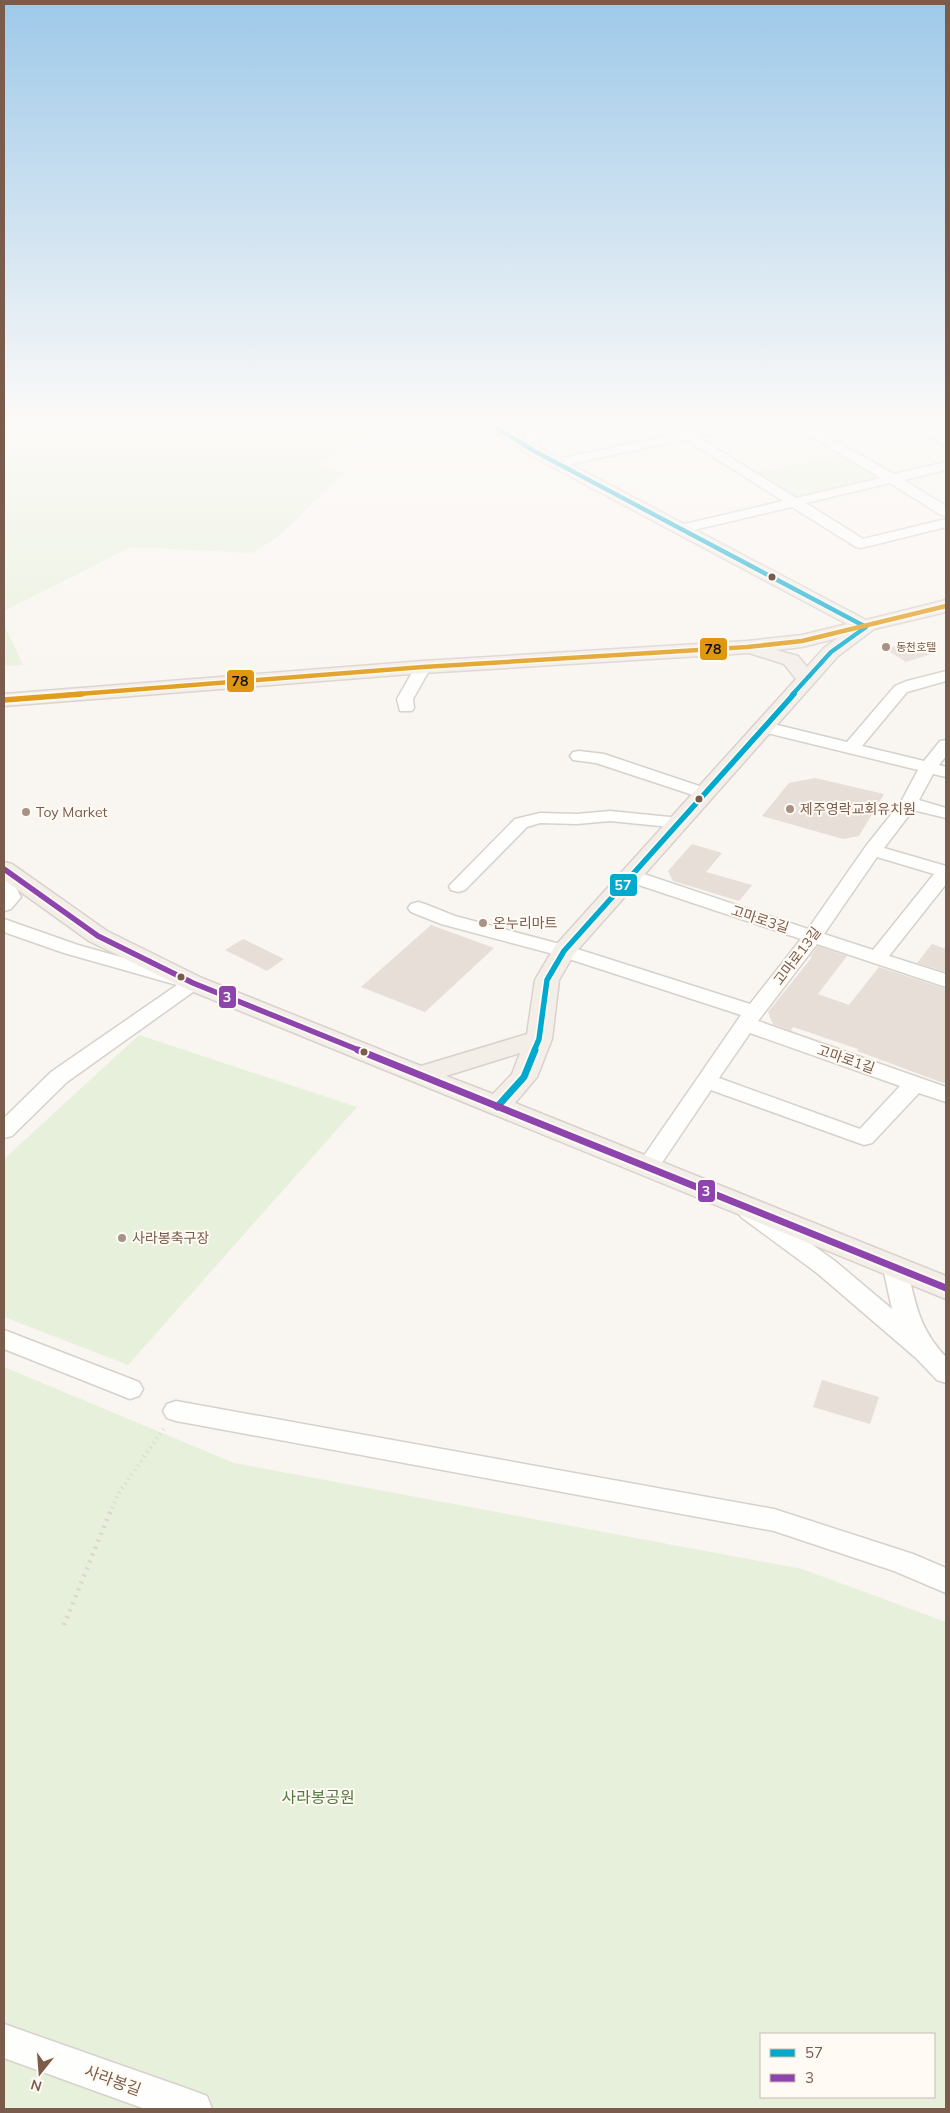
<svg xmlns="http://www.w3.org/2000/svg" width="950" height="2113" viewBox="0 0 950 2113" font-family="Mulish,'Noto Sans KR',sans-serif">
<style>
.green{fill:#e7f0db;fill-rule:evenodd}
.building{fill:#e6ded7}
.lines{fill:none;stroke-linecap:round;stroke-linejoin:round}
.minor-casing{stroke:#d7d1cb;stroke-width:3}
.major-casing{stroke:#dad1cc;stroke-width:3}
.path-far1{stroke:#dcd5d0;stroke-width:4;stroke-dasharray:1 4.5;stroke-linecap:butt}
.path{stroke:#dcd5d0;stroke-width:4.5;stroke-dasharray:2 5.5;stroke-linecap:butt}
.minor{fill:#fefefd;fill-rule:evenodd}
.major{fill:#f3eee8;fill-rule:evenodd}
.bus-1-far2-casing{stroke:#fffaf3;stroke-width:7}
.bus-1-far1-casing{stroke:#fffaf3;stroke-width:9}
.bus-1-casing{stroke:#fffaf3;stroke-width:11}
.bus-2-far1-casing{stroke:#fffaf3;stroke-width:9}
.bus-2-casing{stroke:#fffaf3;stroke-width:11}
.bus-3-far1-casing{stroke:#fffaf3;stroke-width:7}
.bus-3-casing{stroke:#fffaf3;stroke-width:9}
.bus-1-far2{stroke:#00a9ce;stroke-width:4.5}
.bus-1-far1{stroke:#00a9ce;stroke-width:5.5}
.bus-1{stroke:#00a9ce;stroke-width:7}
.bus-2-far1{stroke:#8e44ad;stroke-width:5.5}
.bus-2{stroke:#8e44ad;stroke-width:7}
.bus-3-far1{stroke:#de970f;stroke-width:4.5}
.bus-3{stroke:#de970f;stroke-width:5.5}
.bus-dot{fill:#7a5c4d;stroke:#fffaf3;stroke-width:2}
.poi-dot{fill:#a69286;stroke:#fffaf3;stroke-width:2}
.labels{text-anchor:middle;stroke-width:4;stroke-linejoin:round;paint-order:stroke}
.far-poi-label{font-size:11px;fill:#7a5c4d;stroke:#fffaf3;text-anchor:start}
.poi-label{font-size:14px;fill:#7a5c4d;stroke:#fffaf3;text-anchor:start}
.street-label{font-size:14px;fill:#7a5c4d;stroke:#fffaf3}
.near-park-label{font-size:16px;fill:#537a41;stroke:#fffaf3}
.near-street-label{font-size:16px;fill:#7a5c4d;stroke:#fffaf3}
.line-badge{stroke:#fffaf3;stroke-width:2}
.badge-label{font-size:14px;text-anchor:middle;font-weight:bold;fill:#fff}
.pale-badge-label{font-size:14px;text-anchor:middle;font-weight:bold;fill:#111}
</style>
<rect width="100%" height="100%" fill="#f9f5f0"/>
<g class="green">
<polygon points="4,420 304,420 319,425 380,429 320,463 344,473 279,536 252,553 131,547 4,611"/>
<polygon points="845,455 886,478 793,499 753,473"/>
<polygon points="4,624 23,665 4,666"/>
<polygon points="139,1035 357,1107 128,1365 4,1317 4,1159"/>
<path d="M4 1367 234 1463 802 1569 946 1622V2109H4ZM761 2034H934V2097H761Z"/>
</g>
<g class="building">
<polygon points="912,641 932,654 906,662 885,649"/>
<polygon points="815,778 884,794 859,836 843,839 762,816 789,783"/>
<polygon points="692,844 722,853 706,872 752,885 739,901 673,881 668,871"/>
<polygon points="431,925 494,948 425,1012 361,987"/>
<polygon points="243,939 284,959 267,971 225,950"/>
<polygon points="932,944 946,949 946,972 917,963"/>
<polygon points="818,946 847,956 818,994 849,1005 879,967 946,989 946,1084 857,1051 858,1049 793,1027 791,1031 773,1024 768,1012 812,957 810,957"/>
<polygon points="822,1380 879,1397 870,1424 813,1407"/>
</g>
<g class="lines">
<defs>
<g id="minor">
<polygon points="521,420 533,420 542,452 541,455 531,455 530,452"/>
<polygon points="657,420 672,420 689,431 738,420 764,420 758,424 698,437 796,498 881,478 783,420 799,420 894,474 946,462 946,470 904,480 946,506 946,516 941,515 890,483 806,503 863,539 946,519 946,527 861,548 856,547 792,507 681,533 674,529 676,526 783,501 685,439 558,467 551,463 558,459 676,434"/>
<polygon points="901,420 917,420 946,437 946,446"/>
<polygon points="423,662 429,664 431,667 413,699 414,708 412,711 400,711 397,699 417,664"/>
<path d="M946 671V681L907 692 862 746 924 761 940 741 946 740V756L939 765 946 767V777L933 774 919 800 946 808V818L913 810 884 848 946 866V884L889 956 946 974V987L817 944 758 1021 946 1087V1102L919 1093 872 1143 864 1145 711 1090 655 1173 647 1176 639 1173 636 1168 639 1163 741 1015 557 955 441 924 411 912 408 908 411 904 418 902 425 904 455 916 571 947 750 1004 801 939 624 880 622 876 624 872 631 870 638 872 808 929 866 846 901 802 918 770 759 731 757 727 759 723 765 722 847 742 895 686 907 681ZM877 857 934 874 873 950 824 934ZM750 1033 900 1086 860 1129 719 1078Z"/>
<polygon points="579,751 604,754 711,790 714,794 711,798 705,799 596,763 573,760 570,756 573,752"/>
<polygon points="610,811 680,818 686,819 689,823 686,827 680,828 610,821 577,824 540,823 527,827 465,890 458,892 451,890 449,886 515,819 540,813 577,814"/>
<polygon points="4,877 11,879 21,897 11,909 4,911"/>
<polygon points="4,919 78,945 185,975 188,978 193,977 200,979 203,983 200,987 67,1082 12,1136 4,1138 4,1118 51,1072 177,985 64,953 4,932"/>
<path d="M749 1203 757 1205 835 1261 892 1309 883 1268 886 1262 895 1259 904 1262 907 1268C916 1305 919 1329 946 1357V1383L937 1380 916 1358 817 1273 741 1217 737 1211 741 1205Z"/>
<polygon points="4,1330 139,1382 143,1389 139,1396 130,1399 4,1349"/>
<polygon points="176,1401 774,1509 913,1554 946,1568 946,1593 894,1571 774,1531 176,1421 167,1418 163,1411 167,1404"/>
<polygon points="4,2024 194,2091 207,2096 212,2109 145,2109 4,2058"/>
</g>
<path id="major" d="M477 420H496L542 449 866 620 946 600V612L874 629 838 656 574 954 559 980 552 1039 537 1077 515 1103 946 1276V1299L184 988 89 941 4 880V862L12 864 107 931 202 978 421 1066 527 1034 535 980 555 946 796 679 784 664 749 653 423 673 4 706V694L423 661 747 641 802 635 847 624 530 455ZM838 638 824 648 807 667 798 656 776 650 802 647ZM520 1053 512 1074 493 1094 446 1076Z"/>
</defs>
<use href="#minor" class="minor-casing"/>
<use href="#major" class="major-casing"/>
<polyline class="path-far1" points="110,1513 117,1496 164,1428"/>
<polyline class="path" points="64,1625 110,1512"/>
<use href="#minor" class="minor"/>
<use href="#major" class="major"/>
<defs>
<polyline id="bus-1-far2" points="484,420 536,452 866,627 831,652 792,695"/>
<polyline id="bus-1-far1" points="534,1051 539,1039 547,980 564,951 794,694"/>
<polyline id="bus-1" points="497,1107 524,1077 535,1050"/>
<polyline id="bus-2-far1" points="4,869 98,936 193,983 361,1051"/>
<polyline id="bus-2" points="358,1050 946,1288"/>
<polyline id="bus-3-far1" points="66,695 423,667 747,647 802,641 946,606"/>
<polyline id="bus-3" points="4,700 82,694"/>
</defs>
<use href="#bus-1-far2" class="bus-1-far2-casing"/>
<use href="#bus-1-far1" class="bus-1-far1-casing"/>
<use href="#bus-1" class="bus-1-casing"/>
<use href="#bus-2-far1" class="bus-2-far1-casing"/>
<use href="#bus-2" class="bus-2-casing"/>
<use href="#bus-3-far1" class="bus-3-far1-casing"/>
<use href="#bus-3" class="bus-3-casing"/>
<use href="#bus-1-far2" class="bus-1-far2"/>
<use href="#bus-1-far1" class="bus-1-far1"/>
<use href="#bus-1" class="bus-1"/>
<use href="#bus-2-far1" class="bus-2-far1"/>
<use href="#bus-2" class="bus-2"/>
<use href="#bus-3-far1" class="bus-3-far1"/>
<use href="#bus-3" class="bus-3"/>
</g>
<linearGradient id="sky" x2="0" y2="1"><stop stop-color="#9ec9e9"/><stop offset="0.59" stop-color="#fcfaf8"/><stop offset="1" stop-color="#fcfaf8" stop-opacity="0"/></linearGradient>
<rect width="950" height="716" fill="url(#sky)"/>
<g class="bus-dot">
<circle cx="772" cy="577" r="4.5"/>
<circle cx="699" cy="799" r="4.5"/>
<circle cx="181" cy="977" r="4.5"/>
<circle cx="364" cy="1052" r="4.5"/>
</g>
<g class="poi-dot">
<circle cx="886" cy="647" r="5"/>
<circle cx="790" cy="809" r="5"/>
<circle cx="26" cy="812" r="5"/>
<circle cx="483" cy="923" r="5"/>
<circle cx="122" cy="1238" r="5"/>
</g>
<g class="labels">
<g class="far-poi-label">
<text x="896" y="651">동천호텔</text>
</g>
<g class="poi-label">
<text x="800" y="814">제주영락교회유치원</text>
<text x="36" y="817">Toy Market</text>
<text x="493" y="928">온누리마트</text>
<text x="132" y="1243">사라봉축구장</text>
</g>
<g class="street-label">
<text transform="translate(760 919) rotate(18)" y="5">고마로3길</text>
<text transform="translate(797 956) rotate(-53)" y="5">고마로13길</text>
<text transform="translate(846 1059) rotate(19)" y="5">고마로1길</text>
</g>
<g class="near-park-label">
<text x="318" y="1803">사라봉공원</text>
</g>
<g class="near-street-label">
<text transform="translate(113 2080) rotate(20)" y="6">사라봉길</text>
</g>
</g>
<g class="line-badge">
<rect x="699" y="637" width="29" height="24" rx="5" fill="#de970f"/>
<rect x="226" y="669" width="29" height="24" rx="5" fill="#de970f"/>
<rect x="609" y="873" width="29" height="24" rx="5" fill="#00a9ce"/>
<rect x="218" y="985" width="19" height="24" rx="5" fill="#8e44ad"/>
<rect x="697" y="1179" width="19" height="24" rx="5" fill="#8e44ad"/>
</g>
<g class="badge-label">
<text x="623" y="890">57</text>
<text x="227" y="1002">3</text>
<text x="706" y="1196">3</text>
</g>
<g class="pale-badge-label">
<text x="713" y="654">78</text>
<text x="240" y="686">78</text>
</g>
<rect width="950" height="2113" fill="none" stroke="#7a5c4d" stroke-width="10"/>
<rect x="760" y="2033" width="175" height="65" fill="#fffaf3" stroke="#cabbb1"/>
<rect x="770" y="2049" width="25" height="8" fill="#00a9ce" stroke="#cabbb1"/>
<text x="805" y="2058" font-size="15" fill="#7a5c4d">57</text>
<rect x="770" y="2074" width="25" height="8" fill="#8e44ad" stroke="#cabbb1"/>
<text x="805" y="2083" font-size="15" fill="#7a5c4d">3</text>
<g transform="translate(40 2073) rotate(197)" stroke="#fffaf3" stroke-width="4" paint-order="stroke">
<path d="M0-4L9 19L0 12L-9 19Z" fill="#7a5c4d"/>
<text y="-8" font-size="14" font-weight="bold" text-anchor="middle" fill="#7a5c4d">N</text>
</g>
</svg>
